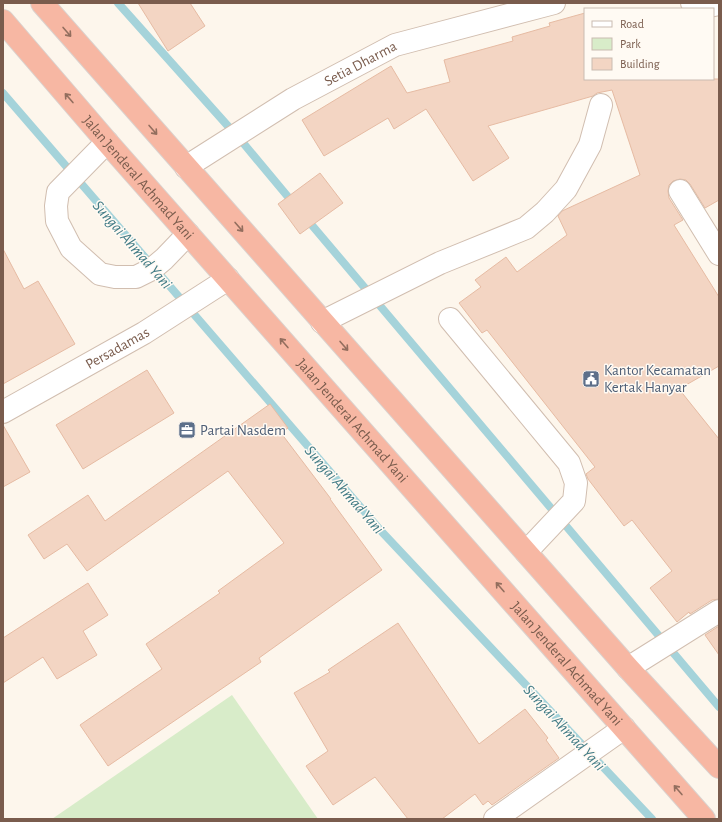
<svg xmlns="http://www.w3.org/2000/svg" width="722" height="822" viewBox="0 0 722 822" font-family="'Alegreya Sans',sans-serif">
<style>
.green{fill:#d8ecc9}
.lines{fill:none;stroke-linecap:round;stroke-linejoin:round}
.stream{stroke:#a5d3da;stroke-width:8}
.building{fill:#f3d5c3;stroke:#e6bba3}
.minor-casing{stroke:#d1beb0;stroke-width:24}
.highway-casing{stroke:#dad1cd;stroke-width:24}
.minor{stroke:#fff;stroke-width:22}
.highway{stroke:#f7b7a3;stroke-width:22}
.oneway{stroke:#936e5e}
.labels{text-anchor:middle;stroke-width:3;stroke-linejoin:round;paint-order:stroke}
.street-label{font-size:15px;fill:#7a5c4d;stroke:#fffaf3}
.service-label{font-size:15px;fill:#4e5e75;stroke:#fffaf3;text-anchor:start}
.water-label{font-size:16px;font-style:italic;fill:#437c86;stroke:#fffaf3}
</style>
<rect width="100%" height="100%" fill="#fdf6ec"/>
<polygon class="green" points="232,695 318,819 52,819"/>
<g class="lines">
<g class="stream">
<polyline points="118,3 244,144 294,204"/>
<polyline points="3,93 382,532 652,819"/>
<polyline points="305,217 719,707"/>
</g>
</g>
<g class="building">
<polygon points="138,3 190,3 205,26 168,51"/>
<polygon points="585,13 585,79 719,79 719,200 705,208 690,184 686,180 680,179 673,181 669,185 668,191 669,198 683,220 674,225 719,297 719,366 679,389 719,439 719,599 712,600 690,614 689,612 677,622 650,588 672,571 632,520 624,526 588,479 586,474 595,467 487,330 482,333 459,303 481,287 475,280 506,257 517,272 567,235 558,216 562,211 640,175 612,90 597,93 593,96 488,126 509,158 473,181 426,109 394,129 388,118 324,156 302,120 391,66 407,93 450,82 444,60 513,41 512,37 550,26 549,23"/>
<polygon points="320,173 343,203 300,234 278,204"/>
<polygon points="3,249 24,289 38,281 75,344 3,384"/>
<polygon points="147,370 174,413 83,469 56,425"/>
<polygon points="270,404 288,428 281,433 331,499 330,499 382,570 259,658 261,662 108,766 80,725 162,669 146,644 220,593 218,591 284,543 228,471 87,571 67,544 44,559 28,535 88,495 105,521"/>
<polygon points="3,425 30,472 3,487"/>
<polygon points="88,583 108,615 83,631 97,655 57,679 43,657 3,683 3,638"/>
<polygon points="398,623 479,744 525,709 548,738 546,740 559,758 492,805 488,801 483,805 475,794 442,819 408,819 375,777 333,805 306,766 328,751 294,693 330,672 328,670"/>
<polygon points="719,626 719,655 705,635"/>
</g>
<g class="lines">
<defs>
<g id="minor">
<polyline points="692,3 709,6 719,4"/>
<polyline points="107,142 58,192 56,206 57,221 71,248 100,274 115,277 136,277 152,269 164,259 188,234"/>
<path id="s1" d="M186 167 293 99 395 45 554 3"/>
<polyline points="680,191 719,254"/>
<polyline points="450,319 569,463 576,483 574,501 526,552"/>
<polyline points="322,322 440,263 526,228 545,212 566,189 590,145 601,105"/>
<path id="s2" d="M3 412 144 333 228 279"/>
<polyline points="628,668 719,611"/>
<polyline points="495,819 624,728"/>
</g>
<g id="highway">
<polyline points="42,3 628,668 719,767"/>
<path id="s3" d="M3 21 107 142 704 819"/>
</g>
</defs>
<use href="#minor" class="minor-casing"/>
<use href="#highway" class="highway-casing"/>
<use href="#minor" class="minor"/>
<use href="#highway" class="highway"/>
</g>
<defs><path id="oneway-shaft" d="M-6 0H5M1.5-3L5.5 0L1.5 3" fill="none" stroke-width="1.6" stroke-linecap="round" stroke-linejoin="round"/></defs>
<g class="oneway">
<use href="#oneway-shaft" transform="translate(67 32) rotate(49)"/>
<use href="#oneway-shaft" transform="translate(69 98) rotate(-131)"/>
<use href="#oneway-shaft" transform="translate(153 130) rotate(49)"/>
<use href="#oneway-shaft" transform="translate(239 227) rotate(49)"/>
<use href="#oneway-shaft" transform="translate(284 343) rotate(-131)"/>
<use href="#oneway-shaft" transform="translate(344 346) rotate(49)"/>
<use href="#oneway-shaft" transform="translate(500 587) rotate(-131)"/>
<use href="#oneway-shaft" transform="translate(678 790) rotate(-131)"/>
</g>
<defs>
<symbol id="civic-square" viewBox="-11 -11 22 22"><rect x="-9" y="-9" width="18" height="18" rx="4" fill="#5c6f8a" stroke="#fffaf3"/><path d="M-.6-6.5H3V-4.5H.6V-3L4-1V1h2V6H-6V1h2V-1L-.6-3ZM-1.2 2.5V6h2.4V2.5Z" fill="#fff"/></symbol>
<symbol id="office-square" viewBox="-11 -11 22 22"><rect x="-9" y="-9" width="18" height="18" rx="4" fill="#5c6f8a" stroke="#fffaf3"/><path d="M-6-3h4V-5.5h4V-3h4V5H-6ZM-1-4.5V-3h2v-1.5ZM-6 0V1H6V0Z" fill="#fff"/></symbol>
</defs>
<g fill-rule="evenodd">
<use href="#civic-square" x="581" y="369" width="20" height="20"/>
<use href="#office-square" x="177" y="420" width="20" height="20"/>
</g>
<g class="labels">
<g class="street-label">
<text dy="5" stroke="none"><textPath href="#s1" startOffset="203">Setia Dharma</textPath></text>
<text dy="5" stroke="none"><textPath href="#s3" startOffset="207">Jalan Jenderal Achmad Yani</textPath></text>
<text dy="5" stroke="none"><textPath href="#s2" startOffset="131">Persadamas</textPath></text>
<text dy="5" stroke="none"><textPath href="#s3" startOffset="531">Jalan Jenderal Achmad Yani</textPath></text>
<text dy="5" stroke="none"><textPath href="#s3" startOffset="855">Jalan Jenderal Achmad Yani</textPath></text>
</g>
<g class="service-label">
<text x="604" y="375">Kantor Kecamatan<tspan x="604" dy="17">Kertak Hanyar</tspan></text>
<text x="200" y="435">Partai Nasdem</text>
</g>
<g class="water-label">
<text transform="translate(133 244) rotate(49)" y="6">Sungai Ahmad Yani</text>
<text transform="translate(345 489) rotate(49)" y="6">Sungai Ahmad Yani</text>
<text transform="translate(565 727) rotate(47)" y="6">Sungai Ahmad Yani</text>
</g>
</g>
<rect width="722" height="822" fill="none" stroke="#7a5c4d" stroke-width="8"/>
<rect x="584" y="8" width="130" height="72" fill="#fffaf3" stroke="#cabbb1"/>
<rect x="592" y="21" width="20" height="6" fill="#ffffff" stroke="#cabbb1"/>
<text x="620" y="28" font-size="12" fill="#7a5c4d">Road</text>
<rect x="592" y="38" width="20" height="12" fill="#d8ecc9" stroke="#cabbb1"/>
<text x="620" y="48" font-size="12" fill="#7a5c4d">Park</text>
<rect x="592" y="58" width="20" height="12" fill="#f3d5c3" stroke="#cabbb1"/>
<text x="620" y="68" font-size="12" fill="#7a5c4d">Building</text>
</svg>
